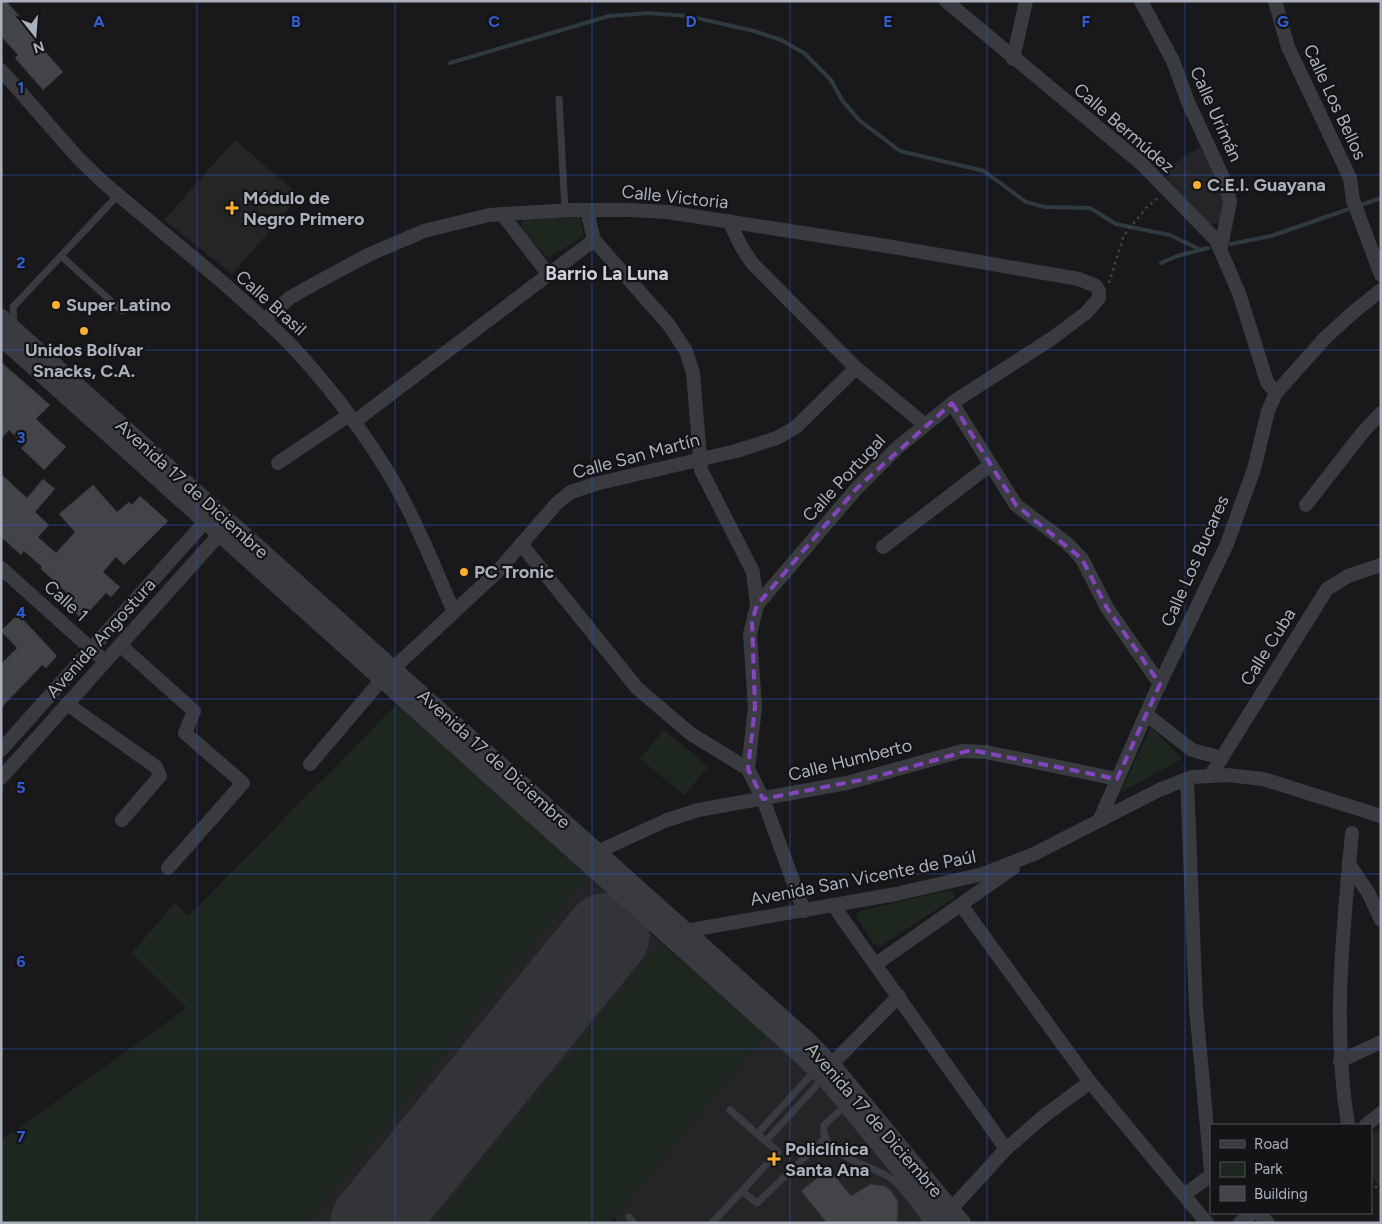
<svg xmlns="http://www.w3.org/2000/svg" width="1382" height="1224" viewBox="0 0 1382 1224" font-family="Figtree,sans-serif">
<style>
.built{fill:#252528}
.green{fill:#1e271f}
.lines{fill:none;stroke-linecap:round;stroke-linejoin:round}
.stream{stroke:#2e3940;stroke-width:4}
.runway{stroke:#323438;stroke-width:85}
.building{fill:#434448;stroke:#333337}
.path{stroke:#3f4248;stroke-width:2.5;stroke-dasharray:2.5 4;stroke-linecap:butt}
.service{stroke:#393b40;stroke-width:7}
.minor{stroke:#393b40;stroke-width:14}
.tertiary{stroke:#393b40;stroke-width:18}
.marked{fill:none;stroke:#8446be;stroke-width:4;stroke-dasharray:10 6;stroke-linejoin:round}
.grid{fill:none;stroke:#325dd4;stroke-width:1;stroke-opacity:0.55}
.poi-dot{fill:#fdae2f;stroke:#141416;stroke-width:2}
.labels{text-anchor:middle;stroke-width:4.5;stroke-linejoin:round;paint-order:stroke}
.street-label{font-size:18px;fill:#aab0bc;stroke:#141416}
.poi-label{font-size:18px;font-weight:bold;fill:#aab0bc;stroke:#141416;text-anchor:start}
.neighbourhood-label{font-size:19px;font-weight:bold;fill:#cccfd7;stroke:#141416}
.grid-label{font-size:16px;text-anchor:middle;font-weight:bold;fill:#325dd4;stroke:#141416;stroke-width:4.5;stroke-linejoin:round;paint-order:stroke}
</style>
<rect width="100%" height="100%" fill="#19191b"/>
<g class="built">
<polygon points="235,140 300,196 232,274 164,220"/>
<polygon points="1200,147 1219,182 1223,198 1222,215 1219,222 1215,224 1209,224 1198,215 1162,171"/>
<polygon points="398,703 660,942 802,1064 938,1223 619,1223 614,1218 610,1223 1,1223 1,1141 187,1008 132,953 175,903 189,916"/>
<polygon points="1381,1127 1381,1188 1371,1175 1371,1135"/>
</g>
<g class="green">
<polygon points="580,217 584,236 548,258 524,231 521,223 523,219"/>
<polygon points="398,703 588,876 308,1223 1,1223 1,1141 187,1008 132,953 175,903 189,916"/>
<polygon points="1151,727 1182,759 1120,793"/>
<polygon points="664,730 708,767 684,795 640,759"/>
<polygon points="950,890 954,894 954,898 881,946 874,944 856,916 859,911"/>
<polygon points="660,942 766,1034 610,1223 433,1223"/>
</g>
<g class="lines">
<g class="stream">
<polyline points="450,63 609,16 648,13 688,16 754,31 781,40 804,53 831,80 842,100 859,120 900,151 984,171 1026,202 1045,207 1090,208 1116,224 1170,235 1201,250"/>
<polyline points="1231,244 1271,236 1381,198"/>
<polyline points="1161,263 1177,256 1208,248"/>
</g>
<polyline class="runway" points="373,1223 607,935"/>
</g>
<g class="building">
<polygon points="1,1 6,1 32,30 29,33 63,72 43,90 15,58 18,55 1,36"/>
<polygon points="1,362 50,405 36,419 66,447 44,470 21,448 25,445 9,430 1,439"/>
<polygon points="1,474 27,498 43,479 55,489 35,512 49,525 38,537 56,553 75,532 59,514 93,485 117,512 129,502 132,505 140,496 168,521 124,565 116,557 103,572 120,587 111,597 106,593 82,619 62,601 68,594 41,569 42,567 24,551 21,555 1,537"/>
<polygon points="18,614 57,656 46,668 42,665 1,708 1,664 17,648 1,631"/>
<polygon points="829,1169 851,1196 871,1184 885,1186 890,1190 898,1201 897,1223 827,1223 801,1191"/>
</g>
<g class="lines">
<g class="path">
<polyline points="1109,283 1124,235 1147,207 1159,197"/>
<polyline points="1371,1181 1381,1193"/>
</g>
<g class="service">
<polyline points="559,99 565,211"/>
<polyline points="61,256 122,311"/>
<polyline points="14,326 13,307 118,195"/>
<path d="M846 1105 824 1125C818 1157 876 1165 893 1180 907 1191 917 1209 928 1223"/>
<polyline points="757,1134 810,1076 821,1075 818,1084 766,1141"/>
<polyline points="742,1191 757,1203 825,1138"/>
<polyline points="629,1217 634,1223"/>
<polyline points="712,1223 778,1152 730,1110"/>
</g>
<g class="minor">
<polyline points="946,1 1142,164 1216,240 1239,293 1267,382 1276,393"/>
<polyline points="1141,1 1173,61 1188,102 1225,182 1230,202 1221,247"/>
<polyline points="1275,1 1288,47 1350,178 1353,200 1381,275"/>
<polyline points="1013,59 1026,1"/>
<path d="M1 70 78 158 103 182C165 235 231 286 289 343 325 381 358 424 386 469 413 513 433 564 454 612"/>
<polyline points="587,210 594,240 669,325 686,351 693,373 701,470 753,572 757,605"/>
<polyline points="502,214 549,275"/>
<polyline points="729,221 741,246 752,263 856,368 924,424"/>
<polyline points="264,320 291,297 316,283 368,255 424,231 489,215 572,210 630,210 667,212 887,246 1079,279 1096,286 1099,291 1099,298 1086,313 1051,339 955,401 897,448 857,488 757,605 750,634 755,707 748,769"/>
<polyline points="952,403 1016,505 1068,544 1082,559 1107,608 1160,684"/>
<polyline points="354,422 594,240"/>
<polyline points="278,463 349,415"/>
<polyline points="1306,505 1363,432 1381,413"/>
<polyline points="521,544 637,688 691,734 748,769 763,799 804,911"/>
<polyline points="883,547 990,465"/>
<polyline points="1,568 98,655"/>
<polyline points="120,645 194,711 185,733 243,783 168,868"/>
<polyline points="67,704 156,767 160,776 122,820"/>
<polyline points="1146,714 1192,750 1222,758"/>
<polyline points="1,750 212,514"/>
<polyline points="310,764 383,678 497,572 557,503 571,492 595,484 736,451 777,438 796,427 856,368"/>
<polyline points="1211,775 1327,589 1348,576 1381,565"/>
<polyline points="1,778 226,527"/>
<polyline points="1187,779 1196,1008 1211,1171"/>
<polyline points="1100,819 1154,696 1227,544 1254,469 1268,411 1276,393 1325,338 1350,315 1381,290"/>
<polyline points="597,852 667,820 698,810 847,783 962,751 986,752 1117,779"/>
<polyline points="1349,864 1369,894 1381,920"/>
<polyline points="833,905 1006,1149"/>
<polyline points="961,905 1090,1082 1207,1223"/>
<polyline points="685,931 896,894 983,874 1034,854 1159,790 1192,777 1227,775 1263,779 1381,816"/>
<polyline points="876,964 1013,868"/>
<polyline points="1340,1061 1381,1042"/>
<polyline points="824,1072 899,996"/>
<path d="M1348 1125C1332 1027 1343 931 1352 833"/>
<polyline points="1366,1125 1381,1113"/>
<polyline points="1184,1195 1211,1175"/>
<polyline points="951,1209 1006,1149 1044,1116 1090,1082"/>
<polyline points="1259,1213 1268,1223"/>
<polyline points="1240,1223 1253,1213"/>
</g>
<g class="tertiary">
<polyline points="1,318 808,1041 835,1069 962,1223"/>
<polyline points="1,337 798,1052 825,1078 944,1223"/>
</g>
</g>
<path class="marked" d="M952 403 1016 505 1082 559 1107 608 1160 684 1117 779 971 750 871 778 763 799 748 769 755 707 752 621 757 605 857 488Z"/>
<path class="grid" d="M197 1V1223M395 1V1223M592 1V1223M790 1V1223M987 1V1223M1185 1V1223M1 175H1381M1 350H1381M1 525H1381M1 699H1381M1 874H1381M1 1049H1381"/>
<g class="poi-dot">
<circle cx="1197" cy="185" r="5"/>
<path d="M229.5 200.5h5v5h5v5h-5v5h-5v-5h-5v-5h5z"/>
<circle cx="56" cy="305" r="5"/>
<circle cx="84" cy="331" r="5"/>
<circle cx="464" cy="572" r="5"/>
<path d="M771.5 1151.5h5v5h5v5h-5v5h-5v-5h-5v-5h5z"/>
</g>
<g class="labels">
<g class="street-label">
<text transform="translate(1335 102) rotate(65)" y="6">Calle Los Bellos</text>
<text transform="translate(1216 114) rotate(66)" y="6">Calle Urimán</text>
<text transform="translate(1124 128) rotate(41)" y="6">Calle Bermúdez</text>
<text transform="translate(675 197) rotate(6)" y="6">Calle Victoria</text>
<text transform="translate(271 303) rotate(42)" y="6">Calle Brasil</text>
<text transform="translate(636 456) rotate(-15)" y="6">Calle San Martín</text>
<text transform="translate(844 478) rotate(-47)" y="6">Calle Portugal</text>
<text transform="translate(192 489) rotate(42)" y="6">Avenida 17 de Diciembre</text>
<text transform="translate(1195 561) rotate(-66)" y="6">Calle Los Bucares</text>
<text transform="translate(66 601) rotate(42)" y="6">Calle 1</text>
<text transform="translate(101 638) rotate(-48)" y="6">Avenida Angostura</text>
<text transform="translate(1268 647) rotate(-58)" y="6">Calle Cuba</text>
<text transform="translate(494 759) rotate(42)" y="6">Avenida 17 de Diciembre</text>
<text transform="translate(850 760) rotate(-14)" y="6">Calle Humberto</text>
<text transform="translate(863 878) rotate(-11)" y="6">Avenida San Vicente de Paúl</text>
<text transform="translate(874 1120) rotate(49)" y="6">Avenida 17 de Diciembre</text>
</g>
<g class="poi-label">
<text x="1207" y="191">C.E.I. Guayana</text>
<text x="243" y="204">Módulo de<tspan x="243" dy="21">Negro Primero</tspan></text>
<text x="66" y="311">Super Latino</text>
<text x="84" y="356" text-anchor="middle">Unidos Bolívar<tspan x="84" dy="21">Snacks, C.A.</tspan></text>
<text x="474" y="578">PC Tronic</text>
<text x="785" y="1155">Policlínica<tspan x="785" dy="21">Santa Ana</tspan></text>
</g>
<g class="neighbourhood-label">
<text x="607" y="280">Barrio La Luna</text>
</g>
</g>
<g class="grid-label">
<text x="99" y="27">A</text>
<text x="296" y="27">B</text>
<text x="494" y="27">C</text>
<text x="691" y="27">D</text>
<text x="888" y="27">E</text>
<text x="1086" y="27">F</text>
<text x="1283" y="27">G</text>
<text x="21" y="93">1</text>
<text x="21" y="268">2</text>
<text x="21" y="443">3</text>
<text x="21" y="618">4</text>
<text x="21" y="793">5</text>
<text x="21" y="967">6</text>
<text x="21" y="1142">7</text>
</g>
<rect width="1382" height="1224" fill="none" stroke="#aab0bc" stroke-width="5"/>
<rect x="1210" y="1124" width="162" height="90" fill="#141416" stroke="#505258"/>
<rect x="1220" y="1140" width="25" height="8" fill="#393b40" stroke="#505258"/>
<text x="1254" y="1149" font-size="15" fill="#aab0bc">Road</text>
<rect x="1220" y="1162" width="25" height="15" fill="#1e271f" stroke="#505258"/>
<text x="1254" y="1174" font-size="15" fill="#aab0bc">Park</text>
<rect x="1220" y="1186" width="25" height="15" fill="#434448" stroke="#505258"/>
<text x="1254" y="1199" font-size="15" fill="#aab0bc">Building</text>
<g transform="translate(35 35) rotate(163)" stroke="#141416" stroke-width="4" paint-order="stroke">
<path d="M0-4L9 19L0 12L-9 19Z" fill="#aab0bc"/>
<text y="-8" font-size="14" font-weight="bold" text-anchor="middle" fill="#aab0bc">N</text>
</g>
</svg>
